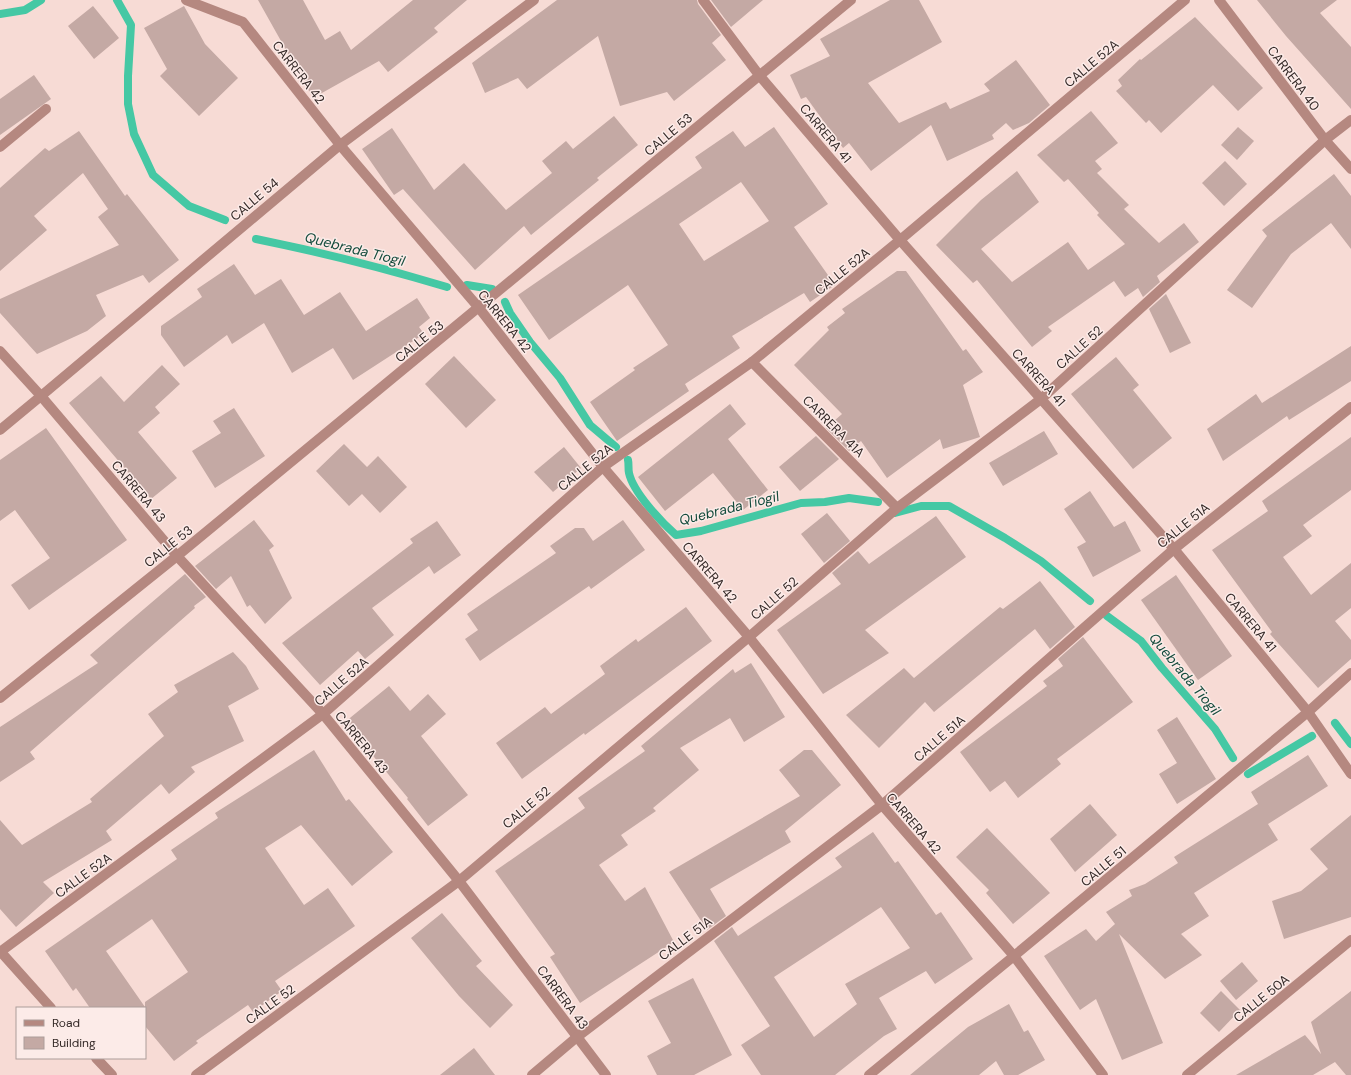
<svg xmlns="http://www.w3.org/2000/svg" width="1351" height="1075" viewBox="0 0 1351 1075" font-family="'DM Sans',sans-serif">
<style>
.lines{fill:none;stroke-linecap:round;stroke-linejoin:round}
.stream{stroke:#45c8a4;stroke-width:8}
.building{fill:#c4a9a4;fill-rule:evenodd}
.pedestrian{stroke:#b58880;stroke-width:10}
.minor{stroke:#b58880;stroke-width:10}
.tertiary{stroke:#b58880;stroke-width:10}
.labels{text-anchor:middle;stroke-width:3;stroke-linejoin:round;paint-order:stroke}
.street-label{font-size:13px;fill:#332826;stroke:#fcebe8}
.water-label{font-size:14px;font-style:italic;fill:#144b3c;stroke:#fcebe8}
</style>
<rect width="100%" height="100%" fill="#f7dbd5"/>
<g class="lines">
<g class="stream">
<polyline points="117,0 131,25 128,76 128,104 134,134 153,175 189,206 225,220"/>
<polyline points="0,14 25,10 41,0"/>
<path d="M256 239C320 252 384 268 447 287"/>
<polyline points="467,285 492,289"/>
<polyline points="505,302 510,313 530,342 560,378 590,425 616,447"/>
<path d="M628 460C629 464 628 469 629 473 633 492 661 522 676 535L701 531 801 503 825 502 849 498 878 502"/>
<polyline points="895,513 921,506 949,506 1005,538 1041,561 1090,601"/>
<polyline points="1107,616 1141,641 1162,668 1215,729 1233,758"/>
<polyline points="1335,723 1351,744"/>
<polyline points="1248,774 1312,736"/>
</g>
</g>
<g class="building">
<polygon points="258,0 303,0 325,40 340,31 351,50 413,0 467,0 434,28 438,32 388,72 379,61 313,98"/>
<polygon points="557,0 697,0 698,4 721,35 712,43 726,60 674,101 667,92 620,106 598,36 527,89 518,78 485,93 472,63"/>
<polygon points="711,0 763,0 731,27"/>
<polygon points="890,0 919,0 942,42 868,83 899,123 946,102 950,109 990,91 984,84 1016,60 1050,105 1029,123 1013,130 1006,123 992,135 994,139 947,161 931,125 871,171 849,143 843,148 806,97 801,99 790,75 830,56 820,39"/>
<polygon points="1257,0 1337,0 1320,13 1351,47 1351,109 1286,36"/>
<polygon points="93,6 119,38 94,59 68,26"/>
<polygon points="184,6 205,44 238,78 199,116 160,76 167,69 144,28"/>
<polygon points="1195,17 1263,88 1238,111 1213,85 1161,133 1149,120 1146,123 1116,91 1122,86 1118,80 1140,59 1141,60"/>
<polygon points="34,75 51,99 0,135 0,99"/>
<polygon points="1091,111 1118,143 1095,161 1102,169 1097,173 1129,205 1124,209 1159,243 1184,223 1199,242 1157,276 1160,282 1143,297 1138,288 1125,297 1114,281 1048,327 1052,331 1032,347 977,280 973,283 936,245 981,200 1017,171 1039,202 981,249 1012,282 1068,242 1088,270 1125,244 1097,215 1099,213 1068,179 1064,182 1037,155"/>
<polygon points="614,116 638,145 597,178 599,180 531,235 524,226 475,270 403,189 394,195 362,149 392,128 434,190 464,163 506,210 552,173 542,161 566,141 573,149"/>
<path d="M774 127 828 204 794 227 835 285 810 302 804 293 732 336 740 348 685 384 689 391 617 441 590 402 635 370 633 368 668 345 628 285 549 340 518 295 702 168 695 157 733 131 745 147ZM741 182 769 221 704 261 679 224Z"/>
<polygon points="1238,127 1254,141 1237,160 1221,145"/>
<polygon points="79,131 125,196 127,194 179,260 149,283 143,275 96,295 106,316 87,331 37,354 0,313 0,299 119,245 98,217 108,209 83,173 34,216 47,230 0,271 0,188 45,148 49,151"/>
<polygon points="1225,161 1247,184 1224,206 1202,183"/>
<polygon points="1334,174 1351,196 1351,249 1331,223 1291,254 1252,308 1227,290 1267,236 1262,230"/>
<polygon points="234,264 255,295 281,279 304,315 340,292 366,331 417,298 430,318 419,327 424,334 353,380 333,348 292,373 264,323 232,344 227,335 184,367 161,335 161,326 202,297 197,289"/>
<polygon points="897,271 906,271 963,351 966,349 983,372 963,385 980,437 943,449 940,439 887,478 861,441 849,451 826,428 842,414 794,365 829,330 827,327 845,313 842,309"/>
<polygon points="1166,294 1191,343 1170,353 1149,309"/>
<polygon points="1351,346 1351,381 1289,420 1287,416 1223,461 1207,429 1256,394 1262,403"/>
<polygon points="454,356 496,400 466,428 425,384"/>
<polygon points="1116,357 1139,385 1133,390 1172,438 1133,469 1071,394"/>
<polygon points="162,365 180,384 155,407 160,413 138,432 177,478 151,499 69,403 101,376 124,402"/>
<polygon points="730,404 746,424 728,439 768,490 743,510 713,473 665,511 638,477"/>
<polygon points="234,408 265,456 215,488 192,451 221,433 213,421"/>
<polygon points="46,428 127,540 29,610 11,585 50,558 15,510 0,521 0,460"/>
<polygon points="1044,431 1058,454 1003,486 989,463"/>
<polygon points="816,436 839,459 800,491 779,467"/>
<polygon points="1351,437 1351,490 1303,525 1312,536 1283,557 1311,595 1351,563 1351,608 1335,621 1351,640 1351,659 1318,688 1270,634 1272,632 1212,550 1268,511 1262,501"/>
<polygon points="344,444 367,467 378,456 407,487 380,513 362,494 349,506 316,471"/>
<polygon points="564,447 581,468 553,492 534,472"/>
<polygon points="1090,491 1114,527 1125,521 1141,551 1093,577 1077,547 1086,542 1064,509"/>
<polygon points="827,513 850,541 824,563 801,534"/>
<polygon points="936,516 966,557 865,630 889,653 823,694 777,630 841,584 832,573 858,551 869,564"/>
<polygon points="254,520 274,546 269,550 292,598 265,624 250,605 247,607 231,576 216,589 195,566"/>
<polygon points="623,520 645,550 591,589 589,586 480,661 465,639 478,630 467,614 556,553 550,546 575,528 584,528 593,541"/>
<polygon points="437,521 461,555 434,574 429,566 372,608 394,635 365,659 358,651 320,685 282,643 413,543 410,539"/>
<polygon points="185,574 206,597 194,606 195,608 30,752 35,759 0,782 0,727 98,663 90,655"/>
<polygon points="1176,575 1232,656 1198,680 1141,600"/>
<polygon points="1040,581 1075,627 1050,649 1035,629 934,712 925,702 879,748 846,715 904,668 914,678 1000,607 1003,609"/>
<polygon points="686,607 712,641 585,735 584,733 522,779 496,743 545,707 551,714 605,674 600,666 636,639 638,642"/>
<polygon points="1083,637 1133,702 1057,759 1061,764 1018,798 1005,781 990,792 960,752 1047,686 1043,681 1063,666 1058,659"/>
<polygon points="233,652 246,666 259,689 228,706 244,741 191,767 195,772 169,794 161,784 106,831 112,840 43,882 54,893 16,927 0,909 0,820 22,845 92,802 90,799 164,736 148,714 178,692 174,685"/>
<polygon points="751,663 785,717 744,742 730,718 680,748 699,770 653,808 656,811 621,835 628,845 599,865 625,901 645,887 674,942 580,1003 550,957 555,954 495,871 585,808 578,798 645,751 641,746 733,669 735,673"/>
<polygon points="389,686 410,711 428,694 446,714 421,736 468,795 428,826 407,799 408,798 345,722"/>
<polygon points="1177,717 1216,779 1177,804 1159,774 1177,763 1157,730"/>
<path d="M314 750 346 801 349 799 393 852 352 886 301 825 265 848 304 905 328 888 355 926 275 981 282 991 253 1012 248 1005 196 1041 198 1043 174 1061 145 1026V1008H90L76 988 73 991 45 951 177 859 171 850 218 818 215 813ZM152 919 188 972 145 1002V1007L106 951Z"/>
<polygon points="804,750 812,750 841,785 785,831 791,842 710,889 726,916 707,930 669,872 800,796 779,770"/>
<polygon points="1308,755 1328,786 1268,824 1278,840 1194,893 1209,916 1181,934 1202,955 1165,979 1119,934 1163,1043 1122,1060 1096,999 1080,1010 1044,956 1086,929 1096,941 1115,924 1106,912 1132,896 1129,890 1145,884 1178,863 1174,857 1258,804 1251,792"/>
<polygon points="1090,804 1117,835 1075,872 1050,839"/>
<polygon points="1351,815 1351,917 1284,939 1272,901 1301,891 1328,869 1310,849"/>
<polygon points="987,828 1050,893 1013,924 986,893 989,890 956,857"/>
<path d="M873 832 895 863 898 861 936 915 941 912 973 959 935 984 926 971 879 998 897 1029 884 1036 835 1075H761L741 1045 770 1026 714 941 732 927 738 936 842 867 835 858ZM881 907 910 948 845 984 857 1004 814 1037 774 977Z"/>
<polygon points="442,913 482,961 476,966 513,1005 490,1028 459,996 411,938"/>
<polygon points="1242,962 1258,981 1236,1000 1220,981"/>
<polygon points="693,978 732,1055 694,1075 657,1075 647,1056 671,1043 648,1001"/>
<polygon points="1221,991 1240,1010 1219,1032 1200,1013"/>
<polygon points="1351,991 1351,1075 1346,1075 1335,1062 1313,1075 1236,1075 1305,1035 1321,1054 1311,1022"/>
<polygon points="1009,1004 1024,1032 1028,1030 1045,1060 1018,1075 1004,1075 996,1061 979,1075 910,1075 968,1027"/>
<polygon points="474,1048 495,1075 440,1075"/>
</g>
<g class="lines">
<polyline class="pedestrian" points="603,467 749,637"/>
<g class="minor">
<polyline points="186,0 243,22 340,145 479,308 603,467"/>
<polyline points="703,0 759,75 900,240 1174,549 1308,712 1351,673"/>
<polyline points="1219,0 1325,140 1351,169"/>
<polyline points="0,147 46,109"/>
<polyline points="0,351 41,396 177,556 323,714 459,881 606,1075"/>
<polyline points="752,362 897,508"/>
<polyline points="0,430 41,396 340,145 534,0"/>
<polyline points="749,637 882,805 1014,956 1103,1075"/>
<polyline points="0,698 177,556 851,0"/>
<polyline points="0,951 51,1008"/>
<polyline points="0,952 323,714 603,467 752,362 900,240 1185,0"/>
<polyline points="96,1058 112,1075"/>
<polyline points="196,1075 459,881 749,637 897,508 1041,399 1325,140 1351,120"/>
<polyline points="532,1075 577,1037 882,805 1174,549 1351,407"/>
</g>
<g class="tertiary">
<polyline points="869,1075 1014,956 1308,712 1351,774"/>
<polyline points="1187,1075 1351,940"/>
</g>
</g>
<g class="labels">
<g class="street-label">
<text transform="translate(1091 63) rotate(-40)" y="5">CALLE 52A</text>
<text transform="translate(299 72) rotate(52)" y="5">CARRERA 42</text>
<text transform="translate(1294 78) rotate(53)" y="5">CARRERA 40</text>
<text transform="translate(826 133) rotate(50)" y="5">CARRERA 41</text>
<text transform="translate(668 134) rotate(-40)" y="5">CALLE 53</text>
<text transform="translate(254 199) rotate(-40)" y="5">CALLE 54</text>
<text transform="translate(842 271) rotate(-39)" y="5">CALLE 52A</text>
<text transform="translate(505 321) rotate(51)" y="5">CARRERA 42</text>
<text transform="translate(419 341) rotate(-39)" y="5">CALLE 53</text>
<text transform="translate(1079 347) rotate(-42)" y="5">CALLE 52</text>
<text transform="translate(1039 377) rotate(48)" y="5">CARRERA 41</text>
<text transform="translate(834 426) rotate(45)" y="5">CARRERA 41A</text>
<text transform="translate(585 467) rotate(-39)" y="5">CALLE 52A</text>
<text transform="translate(139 491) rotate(50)" y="5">CARRERA 43</text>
<text transform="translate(1183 525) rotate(-39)" y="5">CALLE 51A</text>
<text transform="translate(168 546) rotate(-39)" y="5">CALLE 53</text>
<text transform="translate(710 572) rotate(49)" y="5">CARRERA 42</text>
<text transform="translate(774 598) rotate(-41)" y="5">CALLE 52</text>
<text transform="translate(1251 622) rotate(50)" y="5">CARRERA 41</text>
<text transform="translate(341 681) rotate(-41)" y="5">CALLE 52A</text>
<text transform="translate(939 738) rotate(-41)" y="5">CALLE 51A</text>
<text transform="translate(362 742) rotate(51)" y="5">CARRERA 43</text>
<text transform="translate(526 807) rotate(-40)" y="5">CALLE 52</text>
<text transform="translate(914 823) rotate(49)" y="5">CARRERA 42</text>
<text transform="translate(1103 866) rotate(-40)" y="5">CALLE 51</text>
<text transform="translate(83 875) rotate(-36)" y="5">CALLE 52A</text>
<text transform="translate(685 938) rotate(-37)" y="5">CALLE 51A</text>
<text transform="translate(563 997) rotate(53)" y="5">CARRERA 43</text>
<text transform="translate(1261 998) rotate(-39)" y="5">CALLE 50A</text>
<text transform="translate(270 1004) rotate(-36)" y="5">CALLE 52</text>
</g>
<g class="water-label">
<text transform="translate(355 249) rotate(14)" y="5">Quebrada Tiogil</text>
<text transform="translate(729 508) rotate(-14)" y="5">Quebrada Tiogil</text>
<text transform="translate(1185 674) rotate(50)" y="5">Quebrada Tiogil</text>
</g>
</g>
<rect x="16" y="1007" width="130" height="52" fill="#fcebe8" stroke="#ac9d9a"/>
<rect x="24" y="1020" width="20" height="6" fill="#b58880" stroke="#ac9d9a"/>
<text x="52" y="1027" font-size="12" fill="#332826">Road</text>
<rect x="24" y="1037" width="20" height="12" fill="#c4a9a4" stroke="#ac9d9a"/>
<text x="52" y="1047" font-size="12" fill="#332826">Building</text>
</svg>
